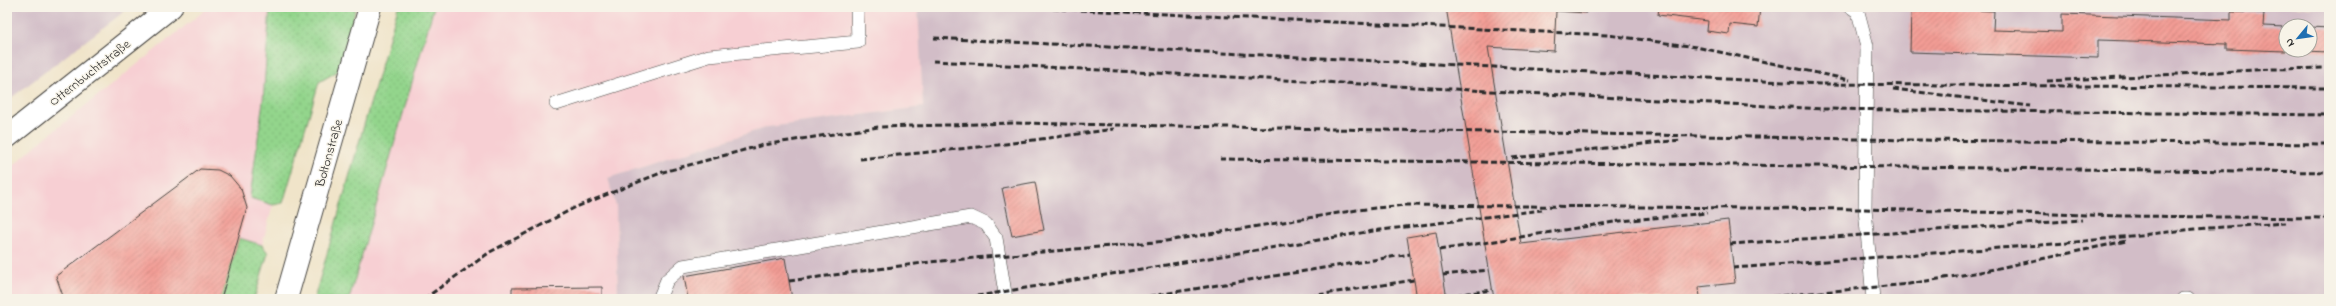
<svg xmlns="http://www.w3.org/2000/svg" width="2336" height="306" viewBox="0 0 2336 306" font-family="'Indie Flower',sans-serif">
<style>
.built{fill:#f7cfd3}
.industrial{fill:#d2bdc7;fill-rule:evenodd}
.grass{fill:url(#grass-dots);stroke:#5f805c}
.building{fill:url(#building-hatch)}
.lines{fill:none;stroke-linecap:round;stroke-linejoin:round}
.service-casing{stroke:#494743;stroke-width:14}
.minor-casing{stroke:#494743;stroke-width:24}
.tertiary-casing{stroke:#494743;stroke-width:24}
.service{stroke:#fff;stroke-width:13}
.minor{stroke:#fff;stroke-width:22}
.tertiary{stroke:#fff;stroke-width:22}
.rail{stroke:#2b2b2b;stroke-width:3;stroke-dasharray:6 3;stroke-linecap:butt}
.labels{text-anchor:middle;stroke-width:3;stroke-linejoin:round;paint-order:stroke}
.street-label{font-size:13px;fill:#2b2b2b;stroke:#f7f3e8}
</style>
<defs>
<pattern id="grass-dots" width="8" height="8" patternUnits="userSpaceOnUse"><rect width="8" height="8" fill="#93d58c"/><path d="M2 2h.1M6 6h.1" fill="none" stroke="#7fb779" stroke-width="1.8" stroke-linecap="round"/></pattern>
<pattern id="building-hatch" width="6" height="6" patternUnits="userSpaceOnUse"><rect width="6" height="6" fill="#f39c94"/><path d="M-1 1l2-2M0 6l6-6M5 7l2-2" fill="none" stroke="#c57f79"/></pattern>
</defs>
<rect width="100%" height="100%" fill="#f7f3e8"/>
<filter id="ink" filterUnits="userSpaceOnUse"><feTurbulence type="fractalNoise" baseFrequency=".025" numOctaves="2"/><feDisplacementMap in="SourceGraphic" scale="8" xChannelSelector="R" yChannelSelector="G"/><feConvolveMatrix kernelMatrix="1 2 1 2 8 2 1 2 1" color-interpolation-filters="sRGB"/></filter>
<filter id="wash" filterUnits="userSpaceOnUse"><feTurbulence type="fractalNoise" baseFrequency=".012" numOctaves="4" result="noise"/><feDisplacementMap in="SourceGraphic" scale="16" xChannelSelector="R" yChannelSelector="G"/><feGaussianBlur stdDeviation="0.9" result="paint"/><feColorMatrix in="noise" values="0 0 0 0 0 0 0 0 0 0 0 0 0 0 0 0 0 1.4 0 .05"/><feComposite in="paint" operator="in"/></filter>
<g filter="url(#wash)">
<rect width="100%" height="100%" fill="#f0e4c9"/>
<g class="built">
<polygon points="209,7 307,7 250,198 273,205 262,245 239,239 221,299 7,299 7,171 40,142"/>
<polygon points="434,7 918,7 923,107 768,127 608,178 616,206 618,299 349,299"/>
</g>
<g class="industrial">
<polygon points="7,7 130,7 7,101"/>
<path d="M918 7H2329V299H618L616 206 608 178 768 127 923 107ZM2286 26H2310V50H2286Z"/>
</g>
<g class="grass">
<polygon points="270,7 356,7 338,71 319,82 283,203 273,205 250,198 263,101"/>
<polygon points="398,7 434,7 349,299 314,299"/>
<polygon points="239,238 262,245 268,253 254,299 221,299"/>
</g>
<g id="blocks">
<g class="building">
<polygon points="1446,7 1586,7 1586,13 1556,11 1554,51 1488,47 1521,244 1728,220 1735,283 1699,287 1700,299 1494,299"/>
<polygon points="1659,7 1760,7 1758,27 1730,24 1729,34 1707,31 1708,21 1658,15"/>
<polygon points="1911,8 1994,11 1993,30 2062,32 2062,14 2231,20 2231,12 2264,13 2263,26 2286,27 2286,51 2226,49 2226,44 2098,40 2098,58 1910,52"/>
<polygon points="2310,27 2329,28 2329,52 2303,51 2310,50"/>
<polygon points="200,169 218,170 230,176 241,189 247,208 221,299 64,299 56,276"/>
<polygon points="1035,182 1044,230 1012,236 1002,188"/>
<polygon points="1436,232 1447,299 1417,299 1407,237"/>
<polygon points="785,258 792,299 688,299 684,276"/>
<polygon points="602,287 602,299 512,299 512,288"/>
</g>
</g>
</g>
<g filter="url(#ink)">
<use href="#blocks" fill-opacity="0" stroke="#494743" stroke-width="1"/>
<g class="lines">
<defs>
<g id="service">
<polyline points="1851,7 1858,12 1867,46 1865,209 1873,299"/>
<polyline points="556,104 709,56 858,42 857,7"/>
<polyline points="659,299 667,280 683,266 971,217 986,224 996,238 1006,299"/>
<polyline points="2183,299 2188,299"/>
</g>
<polyline id="minor" points="286,299 370,7"/>
<polyline id="tertiary" points="7,137 171,7"/>
</defs>
<use href="#service" class="service-casing"/>
<use href="#minor" class="minor-casing"/>
<use href="#tertiary" class="tertiary-casing"/>
<use href="#service" class="service"/>
<use href="#minor" class="minor"/>
<use href="#tertiary" class="tertiary"/>
<g class="rail">
<polyline points="1017,7 1608,35 1696,47 1850,80"/>
<polyline points="934,38 1822,84 2329,88"/>
<polyline points="933,61 1823,109 2329,115"/>
<polyline points="2047,81 2273,69 2329,68"/>
<polyline points="1893,89 2030,106"/>
<polyline points="1512,158 1681,140"/>
<polyline points="860,159 998,145 1114,129"/>
<polyline points="1220,159 2329,172"/>
<polyline points="1730,244 2082,220"/>
<polyline points="1439,250 1620,221 1707,213"/>
<polyline points="1733,268 2067,243 2195,229 2285,223"/>
<polyline points="1443,275 1489,270"/>
<polyline points="789,281 930,262 1166,241 1357,210 1405,205 1865,209 2123,216 2329,218"/>
<polyline points="1447,296 1492,290"/>
<polyline points="424,299 490,252 576,207 663,172 763,145 878,127 1015,123 1912,140 2329,144"/>
<polyline points="959,299 1373,231 1542,210"/>
<polyline points="1132,299 1410,254"/>
<polyline points="1292,299 1414,280"/>
<polyline points="1746,299 1909,284 1980,272 2126,241"/>
</g>
</g>
</g>
<g class="labels">
<g class="street-label">
<text transform="translate(89 72) rotate(-38)" y="5">Otternbuchtstraße</text>
<text transform="translate(328 153) rotate(-74)" y="5">Boltonstraße</text>
</g>
</g>
<rect width="2336" height="306" fill="none" stroke="#f7f3e8" stroke-width="24"/>
<g transform="translate(2298 38) rotate(241)"><circle r="19" fill="#f7f3e8" stroke="#a5a39c"/>
<path d="M0-3L7 15L0 10L-7 15Z" fill="#1f6fb2"/>
<text y="-6" font-size="11" font-weight="bold" text-anchor="middle" fill="#2b2b2b">N</text>
</g>
</svg>
